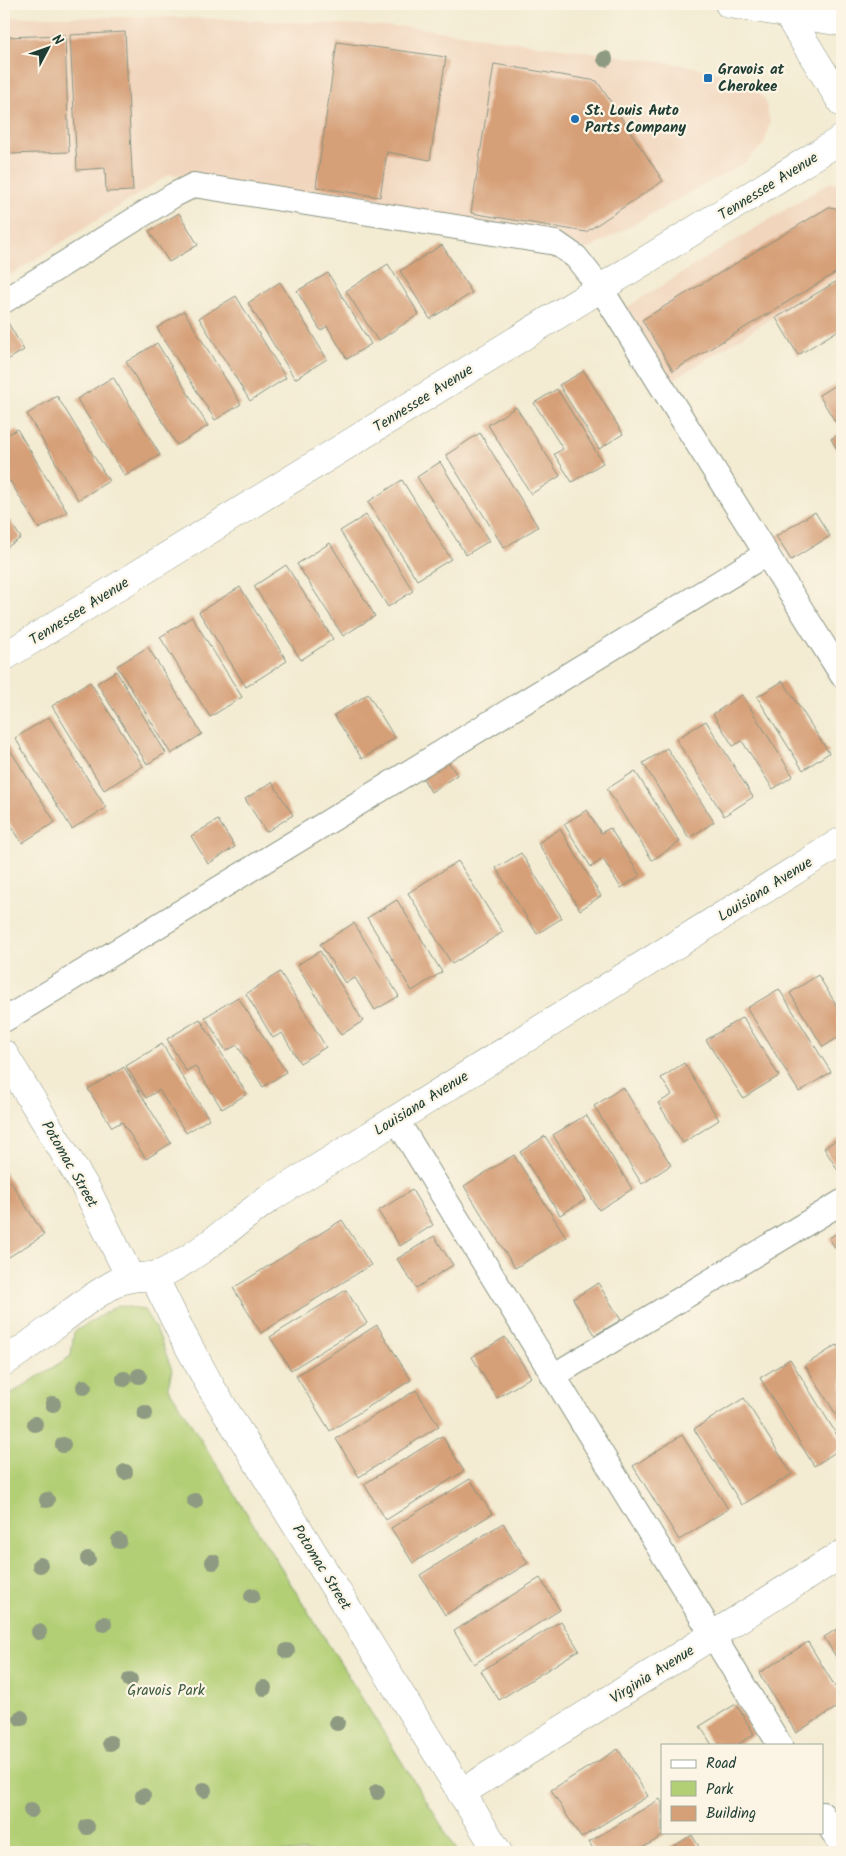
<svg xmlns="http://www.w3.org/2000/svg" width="846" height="1856" viewBox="0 0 846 1856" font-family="Kalam,sans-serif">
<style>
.built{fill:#f1d5bd}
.green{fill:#b2cf75;stroke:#688654}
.building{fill:#d59f77}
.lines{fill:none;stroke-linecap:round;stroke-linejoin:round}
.lane-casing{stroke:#899483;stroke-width:26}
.street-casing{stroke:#899483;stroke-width:29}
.secondary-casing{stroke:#899483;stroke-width:29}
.primary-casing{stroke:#899483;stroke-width:29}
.lane{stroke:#fff;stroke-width:24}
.street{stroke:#fff;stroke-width:28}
.secondary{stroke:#fff;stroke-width:28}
.primary{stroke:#fff;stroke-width:28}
.tree{fill:#8e9b82}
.poi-dot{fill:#1f6fb2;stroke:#fcf5e5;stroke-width:2}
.labels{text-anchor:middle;stroke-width:4.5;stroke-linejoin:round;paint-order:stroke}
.poi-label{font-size:15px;font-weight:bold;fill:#1f3d34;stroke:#fcf5e5;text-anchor:start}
.street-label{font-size:15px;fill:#1f3d34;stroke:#fcf5e5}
.park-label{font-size:15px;fill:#3c5a41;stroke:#fcf5e5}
</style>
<rect width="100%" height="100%" fill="#fcf5e5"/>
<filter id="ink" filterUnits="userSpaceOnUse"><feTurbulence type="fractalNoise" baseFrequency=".02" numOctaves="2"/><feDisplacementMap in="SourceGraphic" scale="10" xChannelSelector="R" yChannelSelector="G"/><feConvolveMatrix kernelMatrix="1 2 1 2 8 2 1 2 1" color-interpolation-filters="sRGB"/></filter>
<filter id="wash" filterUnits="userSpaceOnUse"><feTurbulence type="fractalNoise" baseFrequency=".0096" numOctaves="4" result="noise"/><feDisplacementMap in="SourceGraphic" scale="20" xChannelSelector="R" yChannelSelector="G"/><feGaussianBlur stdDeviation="1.12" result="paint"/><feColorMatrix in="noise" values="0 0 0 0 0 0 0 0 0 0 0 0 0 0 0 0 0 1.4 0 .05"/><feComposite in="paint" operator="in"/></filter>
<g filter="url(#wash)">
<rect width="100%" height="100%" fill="#f3ebd2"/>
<g class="built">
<polygon points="4,17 169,17 410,27 691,66 750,83 765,100 770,121 764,144 745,162 587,250 573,243 170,174 4,279"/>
<polygon points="829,183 842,183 842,274 671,381 627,307"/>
</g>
<polygon class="green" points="118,1305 144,1310 158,1333 172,1370 168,1387 458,1852 4,1852 4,1398 71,1356 74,1332"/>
<g id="blocks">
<g class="building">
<polygon points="125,32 133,191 106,192 105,168 77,170 70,35"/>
<polygon points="65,35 69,152 9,154 5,37"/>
<polygon points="337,42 446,57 430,160 387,152 380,197 316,187"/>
<polygon points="494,64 597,81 663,181 586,232 471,213"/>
<polygon points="829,207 841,209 842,212 842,269 673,371 642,320"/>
<polygon points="179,213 198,245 169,262 149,231"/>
<polygon points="442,245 472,293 430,319 400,271"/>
<polygon points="388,264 419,314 378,341 346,291"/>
<polygon points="328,273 371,344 347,359 327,326 321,331 297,291"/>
<polygon points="842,278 842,328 798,355 776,318"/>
<polygon points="280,282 327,359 295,379 248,303"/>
<polygon points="236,296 286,378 250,401 199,318"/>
<polygon points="184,311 241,404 215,420 157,328"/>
<polygon points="4,316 24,350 4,362"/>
<polygon points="157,343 208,426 177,445 126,362"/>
<polygon points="584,371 623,434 599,449 559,385"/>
<polygon points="113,377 160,455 125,476 77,399"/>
<polygon points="842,381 842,419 836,423 819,395"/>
<polygon points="557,389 603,463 572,482 554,454 563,449 534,403"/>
<polygon points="57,396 109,481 78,500 27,414"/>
<polygon points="516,407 560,476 531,494 488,425"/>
<polygon points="17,429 67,512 39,529 10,481 4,484 4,437"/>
<polygon points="842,432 842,458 831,439"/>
<polygon points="480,433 538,527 504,548 446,455"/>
<polygon points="440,462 489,541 466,555 417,477"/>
<polygon points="402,480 451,559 417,580 368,502"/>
<polygon points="4,512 21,538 4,549"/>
<polygon points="815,512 830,536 791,560 776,536"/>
<polygon points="366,515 413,591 388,607 340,531"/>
<polygon points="330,543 375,616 343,636 297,564"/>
<polygon points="286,565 333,639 301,660 254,586"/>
<polygon points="240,587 287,661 246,687 199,612"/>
<polygon points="192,617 242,697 210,717 160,637"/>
<polygon points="148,647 202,734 171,754 117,666"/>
<polygon points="116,671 166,753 147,764 97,683"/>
<polygon points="783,681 829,753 803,770 757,697"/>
<polygon points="90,682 143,766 104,790 52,706"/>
<polygon points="368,694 395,738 362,759 334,715"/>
<polygon points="742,695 793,776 773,789 742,741 733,746 713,714"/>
<polygon points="49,717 106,808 72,829 15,738"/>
<polygon points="706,721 753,797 724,816 676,739"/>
<polygon points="4,740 55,822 22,843 4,814"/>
<polygon points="667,748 714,822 689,838 643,763"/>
<polygon points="443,754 457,775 431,792 418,770"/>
<polygon points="635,771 680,842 652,860 607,789"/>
<polygon points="272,782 293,815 266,832 245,799"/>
<polygon points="587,810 601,833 610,828 640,876 621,888 603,859 591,867 564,824"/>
<polygon points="218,820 235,847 208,864 191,836"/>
<polygon points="560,829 601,896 580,910 538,843"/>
<polygon points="521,853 562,918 537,934 496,868"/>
<polygon points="458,861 503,932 452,964 408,893"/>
<polygon points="397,900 442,972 412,991 367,918"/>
<polygon points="354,923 399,996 375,1010 355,978 345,983 320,944"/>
<polygon points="320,951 363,1021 341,1035 297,965"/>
<polygon points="280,972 326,1047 300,1063 282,1033 273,1038 246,994"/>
<polygon points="818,975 842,1014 842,1035 823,1047 790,993"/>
<polygon points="779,989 831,1072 799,1092 747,1008"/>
<polygon points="238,997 286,1072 263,1087 237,1045 226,1051 205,1017"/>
<polygon points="743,1017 779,1076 743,1098 706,1040"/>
<polygon points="200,1019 247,1094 222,1109 195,1066 186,1071 167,1039"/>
<polygon points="162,1044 209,1119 186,1133 159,1090 146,1098 126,1066"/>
<polygon points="684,1063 719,1120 683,1143 658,1103 672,1095 661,1078"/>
<polygon points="124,1067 171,1143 146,1159 122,1122 112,1127 88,1089"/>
<polygon points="623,1087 671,1165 642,1184 594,1106"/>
<polygon points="586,1115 632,1189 599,1210 553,1135"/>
<polygon points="545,1136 585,1200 560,1215 520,1152"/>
<polygon points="842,1136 842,1177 824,1148"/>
<polygon points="514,1155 566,1237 515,1268 464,1186"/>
<polygon points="4,1171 44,1235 4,1260"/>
<polygon points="412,1190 433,1225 400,1246 378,1211"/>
<polygon points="342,1220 371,1265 261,1333 233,1288"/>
<polygon points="842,1230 842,1259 829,1238"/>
<polygon points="434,1236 453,1265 416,1288 397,1259"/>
<polygon points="598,1283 621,1320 595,1335 573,1299"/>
<polygon points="346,1290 367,1323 291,1370 270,1337"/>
<polygon points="377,1325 411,1380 330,1431 296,1376"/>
<polygon points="505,1337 531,1377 497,1398 472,1357"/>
<polygon points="837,1345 842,1354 842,1424 805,1365"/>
<polygon points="790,1359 842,1443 842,1448 814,1466 760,1378"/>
<polygon points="416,1390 439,1426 359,1477 336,1439"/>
<polygon points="744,1398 792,1474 742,1505 694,1429"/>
<polygon points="682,1435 728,1509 679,1540 633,1466"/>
<polygon points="442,1436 464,1471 386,1520 364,1484"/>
<polygon points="470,1479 492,1514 413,1563 391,1528"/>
<polygon points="503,1523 528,1563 445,1615 420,1575"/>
<polygon points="540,1578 560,1610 474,1664 454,1631"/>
<polygon points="561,1621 579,1650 499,1700 481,1671"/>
<polygon points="842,1626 842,1667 824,1637"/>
<polygon points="808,1642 842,1698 842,1704 796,1733 759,1673"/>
<polygon points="736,1704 754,1734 737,1745 712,1745 700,1726"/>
<polygon points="618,1749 648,1796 581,1838 551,1790"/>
<polygon points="660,1799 662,1803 662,1832 669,1832 636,1852 595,1852 589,1842"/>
<polygon points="692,1835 702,1852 664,1852"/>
</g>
</g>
</g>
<g filter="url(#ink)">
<use href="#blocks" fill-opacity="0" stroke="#899483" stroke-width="1"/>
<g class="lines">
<defs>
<g id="lane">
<polyline points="4,301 174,195 194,185 556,243 576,257 601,289 842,675"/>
<polyline points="4,1020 766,554"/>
<polyline points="396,1119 780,1745"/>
<polyline points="553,1376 842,1202"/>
<polyline points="822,1814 842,1847"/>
</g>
<g id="street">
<polyline points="4,657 842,139"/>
<polyline points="4,1054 87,1190 130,1277"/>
<polyline points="154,1277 182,1334 212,1389 498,1852"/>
<path d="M4 1362C43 1338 75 1305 116 1283 135 1273 148 1281 167 1271 204 1252 235 1222 270 1198L842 841"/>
<polyline points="461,1793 842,1554"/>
</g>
<polyline id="secondary" points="781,4 842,103"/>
<polyline id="primary" points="729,4 842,22"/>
</defs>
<use href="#lane" class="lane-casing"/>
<use href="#street" class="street-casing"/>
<use href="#secondary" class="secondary-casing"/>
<use href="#primary" class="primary-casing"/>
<use href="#lane" class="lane"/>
<use href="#street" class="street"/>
<use href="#secondary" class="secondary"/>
<use href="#primary" class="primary"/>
</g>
<g class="tree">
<circle cx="605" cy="59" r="8"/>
<circle cx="139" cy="1376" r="8"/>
<circle cx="124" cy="1379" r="8"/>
<circle cx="84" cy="1387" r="8"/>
<circle cx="53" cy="1404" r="8"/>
<circle cx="145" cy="1413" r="8"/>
<circle cx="35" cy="1424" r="8"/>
<circle cx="63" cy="1445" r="8"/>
<circle cx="125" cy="1472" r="8"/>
<circle cx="47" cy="1500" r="8"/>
<circle cx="195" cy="1501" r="8"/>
<circle cx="119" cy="1541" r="8"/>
<circle cx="88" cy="1559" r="8"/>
<circle cx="213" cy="1562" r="8"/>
<circle cx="40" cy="1565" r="8"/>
<circle cx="252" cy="1596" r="8"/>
<circle cx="104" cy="1624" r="8"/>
<circle cx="39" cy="1632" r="8"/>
<circle cx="287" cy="1651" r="8"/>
<circle cx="130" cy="1680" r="8"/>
<circle cx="264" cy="1688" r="8"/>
<circle cx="21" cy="1718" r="8"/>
<circle cx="337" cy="1723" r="8"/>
<circle cx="110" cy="1743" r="8"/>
<circle cx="204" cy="1790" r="8"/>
<circle cx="377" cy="1792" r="8"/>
<circle cx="143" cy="1796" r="8"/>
<circle cx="31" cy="1810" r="8"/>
<circle cx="87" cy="1827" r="8"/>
</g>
</g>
<g class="poi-dot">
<rect x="703" y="73" width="10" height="10" rx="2.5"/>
<circle cx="575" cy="119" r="5"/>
</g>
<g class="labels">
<g class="poi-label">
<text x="718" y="74">Gravois at<tspan x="718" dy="17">Cherokee</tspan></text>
<text x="585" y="115">St. Louis Auto<tspan x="585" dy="17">Parts Company</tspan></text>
</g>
<g class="street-label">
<text transform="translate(768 186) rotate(-32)" y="5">Tennessee Avenue</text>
<text transform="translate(423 398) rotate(-32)" y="5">Tennessee Avenue</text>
<text transform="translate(79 611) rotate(-32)" y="5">Tennessee Avenue</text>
<text transform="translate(765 889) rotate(-32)" y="5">Louisiana Avenue</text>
<text transform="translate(421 1103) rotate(-32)" y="5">Louisiana Avenue</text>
<text transform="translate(70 1164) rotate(60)" y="5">Potomac Street</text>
<text transform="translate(322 1567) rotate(58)" y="5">Potomac Street</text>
<text transform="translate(652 1674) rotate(-32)" y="5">Virginia Avenue</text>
</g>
<g class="park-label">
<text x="166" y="1695">Gravois Park</text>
</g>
</g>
<rect width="846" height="1856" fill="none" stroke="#fcf5e5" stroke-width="20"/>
<rect x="661" y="1744" width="162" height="90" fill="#fcf5e5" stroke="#a4ab9e"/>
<rect x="671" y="1760" width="25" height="8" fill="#ffffff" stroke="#a4ab9e"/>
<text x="706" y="1768" font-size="15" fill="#1f3d34">Road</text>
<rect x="671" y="1781" width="25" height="15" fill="#b2cf75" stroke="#a4ab9e"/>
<text x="706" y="1794" font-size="15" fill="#1f3d34">Park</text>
<rect x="671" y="1806" width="25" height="15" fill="#d59f77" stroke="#a4ab9e"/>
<text x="706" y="1818" font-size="15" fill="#1f3d34">Building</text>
<g transform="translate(48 48) rotate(49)" stroke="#fcf5e5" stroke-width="4" paint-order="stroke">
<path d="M0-4L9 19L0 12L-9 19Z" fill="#1f3d34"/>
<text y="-8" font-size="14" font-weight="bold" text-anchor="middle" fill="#1f3d34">N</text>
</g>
</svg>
